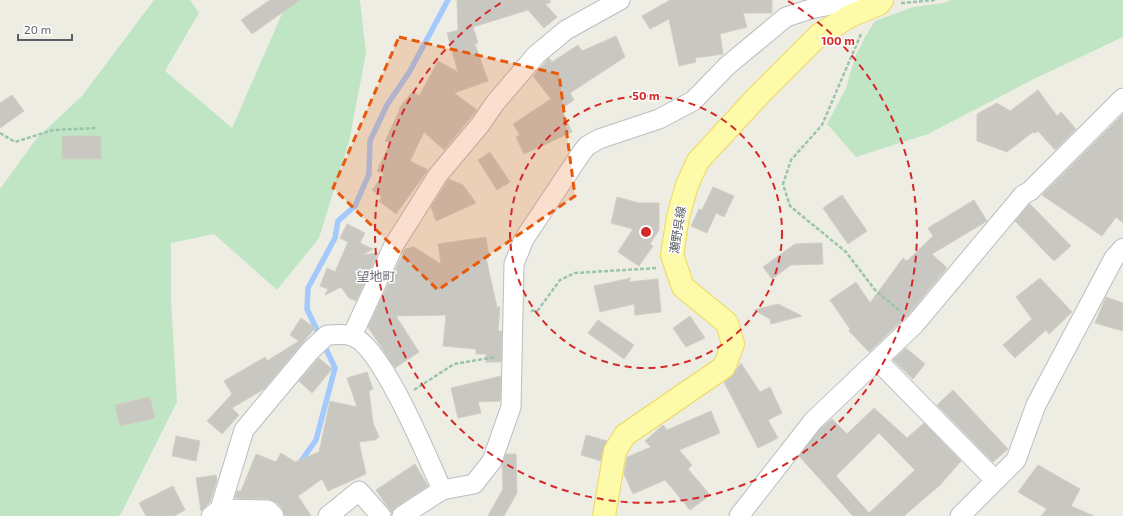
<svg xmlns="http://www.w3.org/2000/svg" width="1123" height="516" viewBox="0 0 1123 516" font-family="'Exo 2','Noto Sans JP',sans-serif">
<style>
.green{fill:#c0e5c5}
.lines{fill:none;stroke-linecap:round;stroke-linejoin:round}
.stream{stroke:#a4cafd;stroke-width:5.5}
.building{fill:#c8c7c1;stroke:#d2cfc2;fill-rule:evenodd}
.minor-casing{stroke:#bbbcc2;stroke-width:21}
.major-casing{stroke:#eed85c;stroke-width:24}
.path{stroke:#9ac5ac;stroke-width:2.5;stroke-dasharray:4 2;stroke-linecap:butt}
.minor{stroke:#fff;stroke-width:19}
.major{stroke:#fdfaa9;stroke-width:22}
.marked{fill:#e8590c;fill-opacity:0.2;stroke:#e8590c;stroke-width:3;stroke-dasharray:8 5;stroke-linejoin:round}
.ring{fill:none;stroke:#d62828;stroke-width:2;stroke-dasharray:7 5}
.labels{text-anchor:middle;stroke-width:3;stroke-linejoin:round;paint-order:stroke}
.street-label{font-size:12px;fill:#5b5e64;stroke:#fff}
.neighbourhood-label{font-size:13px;fill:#6c7076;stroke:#fff}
.centre{fill:#d62828;stroke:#fff;stroke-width:2}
.ring-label{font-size:12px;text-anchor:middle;font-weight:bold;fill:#d62828;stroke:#fff;stroke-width:3;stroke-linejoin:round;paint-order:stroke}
</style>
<rect width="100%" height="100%" fill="#eeede3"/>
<g class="green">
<polygon points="154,0 190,0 199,13 165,71 232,128 288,0 360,0 366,53 349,142 319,238 277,290 214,234 171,243 171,299 177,402 121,514 118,516 0,516 0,189 37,138 82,96"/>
<polygon points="951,0 1123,0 1123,37 1034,79 928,134 856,157 827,124 846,88 855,57 865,37 875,21 913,7 943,3"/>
</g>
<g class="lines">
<polyline class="stream" points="299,464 316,440 335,368 307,309 308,288 335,238 338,221 355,206 369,174 370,141 387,105 410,71 448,0"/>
</g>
<g class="building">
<polygon points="270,0 300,0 252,34 241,20"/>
<polygon points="457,0 550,0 550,3 545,4 557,17 544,28 528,10 473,27 478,43 475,44 488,81 454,93 477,110 444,150 424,132 410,161 428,170 396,214 379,201 382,197 372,190 384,174 377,171 390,143 385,141 400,109 399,108 413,91 419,96 438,61 458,72 447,33 458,30"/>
<polygon points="670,0 772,0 772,13 743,13 747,27 720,34 723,54 695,58 696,62 679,66 669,19 650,29 642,16"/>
<polygon points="616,36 625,57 570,93 574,100 561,109 572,132 524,154 516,137 520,135 513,124 551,99 533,76 549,58 552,62 578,45 582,51"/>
<polygon points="1038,90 1057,116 1061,112 1076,129 1055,150 1038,131 1035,133 1033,132 1007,152 977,141 977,114 997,103 1010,111"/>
<polygon points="12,95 24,111 0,128 0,103"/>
<polygon points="1123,114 1123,223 1116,217 1102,236 1042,195"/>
<rect x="62" y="136" width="39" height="23"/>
<polygon points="490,152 510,182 497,190 478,160"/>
<polygon points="449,179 463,185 476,203 436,221 431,207"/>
<polygon points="713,187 734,196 724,217 716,213 707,233 691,226 699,209 702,210"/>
<polygon points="842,195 867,231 848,244 823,208"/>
<polygon points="617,197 639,203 659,203 659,230 650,244 653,246 639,266 618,252 633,229 611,223"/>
<polygon points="974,200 987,221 932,254 947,268 907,316 869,352 849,331 850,329 830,300 856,282 870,303 903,258 907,261 933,236 928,228"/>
<polygon points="1030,204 1071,246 1054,261 1015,221"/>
<polygon points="347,224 365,233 360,243 373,249 362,255 378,253 356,301 349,298 341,287 325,295 328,289 320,286 327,268 335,272 348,242 340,238"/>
<polygon points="486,237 489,258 486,258 497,307 500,307 498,331 502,331 501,362 486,362 486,354 476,354 476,349 443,346 446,315 396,316 419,352 395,368 368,327 405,249 414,247 441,264 438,244"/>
<polygon points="822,243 823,264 791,265 772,279 763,267 795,244"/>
<polygon points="631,278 628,282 658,279 661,312 635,315 634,304 600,312 594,286"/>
<polygon points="1040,278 1072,312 1049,334 1046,330 1015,358 1003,345 1032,319 1016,297"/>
<polygon points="1106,297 1123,303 1123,331 1095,323"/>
<polygon points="778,304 802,316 771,324 770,319 754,310"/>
<polygon points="690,316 705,338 686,347 673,328"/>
<polygon points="301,318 315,328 264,389 232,408 239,415 222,434 207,421 232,394 224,381 265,357 267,361 299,341 290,335"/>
<polygon points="598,320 634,345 624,359 588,333"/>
<polygon points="906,348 925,364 913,379 893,360"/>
<polygon points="319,358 332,369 312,393 299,381"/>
<polygon points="741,363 760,392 770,387 782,413 768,420 778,438 758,448 724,382 731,377"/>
<polygon points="367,372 373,389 369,391 373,423 379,437 375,440 359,442 366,474 328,491 322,479 298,496 311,516 285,516 282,508 276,502 269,499 235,498 237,491 241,491 256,454 276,462 281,453 295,462 319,452 330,401 357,407 347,378"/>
<polygon points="501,376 500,401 478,402 481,413 458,418 451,388"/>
<polygon points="953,390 1008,449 993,462 937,405"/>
<polygon points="150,397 155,418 120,426 115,405"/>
<path d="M874 408 907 438 924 423 961 461 940 485 904 516H853L799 456 821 428 832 419 847 434ZM879 433 915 470 869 513 836 476Z"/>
<polygon points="711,411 720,433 679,450 692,465 688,469 710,495 690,510 665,480 633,494 624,474 627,457 651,447 645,441 663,425 667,430"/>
<polygon points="586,435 607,441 603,449 601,461 581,455"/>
<polygon points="176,436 200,441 196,461 172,456"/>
<polygon points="506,454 516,454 517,493 504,516 488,516 503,489 502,465"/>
<polygon points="415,464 428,486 396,507 392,513 376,490"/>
<polygon points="1038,465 1080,489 1071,506 1094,516 1041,516 1047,509 1018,492"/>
<polygon points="216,475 217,480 210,502 201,511 196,478"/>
<polygon points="173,486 185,510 174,516 146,516 139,503"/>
</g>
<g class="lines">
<defs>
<g id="minor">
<polyline points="352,336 394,245 438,175 480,125 495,103 536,55 566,30 620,0"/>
<polyline points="877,360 995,480"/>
<polyline points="220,509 268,510 274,516"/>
<path d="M211 516 220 509 244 430 310 351 327 335C334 335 345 333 352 336 382 346 428 459 442 490"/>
<polyline points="328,516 359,491 381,516"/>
<polyline points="402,516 442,490 474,484 492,461 511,407 514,264 524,239 582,152 587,146 599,139 659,119 693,101 727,66 786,17 811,9 854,0"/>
<polyline points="739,516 813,421 915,324 1023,195 1030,191 1123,98"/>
<polyline points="960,516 1016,460 1036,405 1114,258 1123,248"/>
</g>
<polyline id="major" points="604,516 615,451 625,435 724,367 733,344 727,323 683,287 672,255 678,217 687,185 698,161 758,96 819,35 850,16 879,4 882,0"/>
</defs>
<use href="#minor" class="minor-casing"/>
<use href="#major" class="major-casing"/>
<g class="path">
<polyline points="901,3 936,0"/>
<polyline points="861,34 822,125 791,160 783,184 790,206 846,252 875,290 901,312"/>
<polyline points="0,133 15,142 53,130 98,128"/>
<polyline points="531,311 538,310 560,280 575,273 657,268"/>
<polyline points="414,390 454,364 495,357"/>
</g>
<use href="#minor" class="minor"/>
<use href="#major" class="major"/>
</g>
<path class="marked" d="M399 37 559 74 575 196 438 290 333 188Z"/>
<g class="ring">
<circle cx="646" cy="232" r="136"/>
<path d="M788 1A271 271 0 1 1 504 1"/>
</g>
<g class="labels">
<g class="street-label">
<text transform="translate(678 230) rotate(-81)" y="4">瀬野呉線</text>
</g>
<g class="neighbourhood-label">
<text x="376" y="281">望地町</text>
</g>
</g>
<circle cx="646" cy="232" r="6" class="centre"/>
<g class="ring-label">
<text x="838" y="45">100 m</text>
<text x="646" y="100">50 m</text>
</g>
<path d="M18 34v6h54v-6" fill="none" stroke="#5b5e64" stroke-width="2"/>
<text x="24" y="34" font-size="12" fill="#5b5e64" stroke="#ffffff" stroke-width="3" paint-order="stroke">20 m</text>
</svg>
